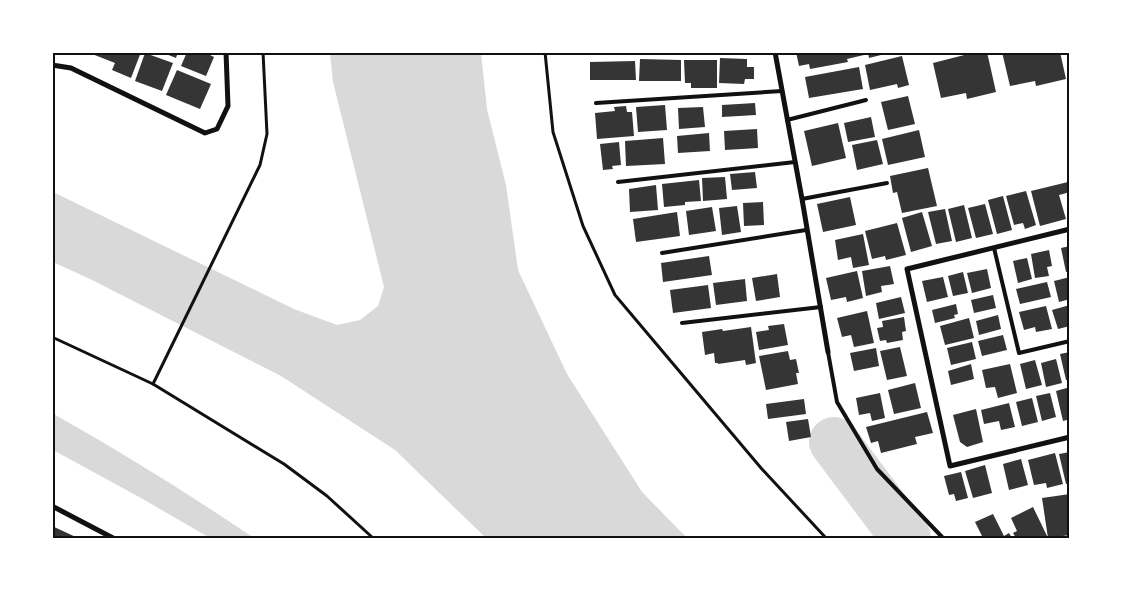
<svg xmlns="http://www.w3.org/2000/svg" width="1122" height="591" viewBox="0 0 1122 591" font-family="'Noto Sans',sans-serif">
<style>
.water{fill:#d9d9d9}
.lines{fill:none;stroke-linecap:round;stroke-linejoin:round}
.river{stroke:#d9d9d9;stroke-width:50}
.building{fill:#353535}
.path{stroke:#111;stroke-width:3}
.service{stroke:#111;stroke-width:4}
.minor{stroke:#111;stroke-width:5}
.neatline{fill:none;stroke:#111;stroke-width:2}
</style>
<rect width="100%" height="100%" fill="#fff"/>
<g class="water">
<polygon points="330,53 481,53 487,109 506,185 518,270 567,374 642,492 687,538 486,538 395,450 281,376 90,279 53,262 53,192 294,309 337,325 360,320 378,306 384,287 333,82"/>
<path d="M52 413C121 452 189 494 254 538H210L141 498 53 450Z"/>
</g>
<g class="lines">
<polyline class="river" points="834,442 906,538"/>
</g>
<g class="building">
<polygon points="87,52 141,52 131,78 112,70 115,63"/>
<polygon points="161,52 178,52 176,58"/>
<polygon points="187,52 204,52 214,57 206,76 181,66"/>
<rect x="585" y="52" width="23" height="3"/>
<polygon points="650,52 692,52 692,54 650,55"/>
<polygon points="796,52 863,52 864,55 847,59 848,62 810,69 809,64 799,66"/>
<polygon points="868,52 889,52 889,53 869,58"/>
<polygon points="976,52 987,52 996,92 967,99 966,93 941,98 933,63"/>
<polygon points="1002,52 1060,52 1066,79 1036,86 1035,81 1010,86"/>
<polygon points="145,53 173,63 162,91 135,81"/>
<polygon points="902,56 909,85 898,88 897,84 870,90 865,65"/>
<polygon points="720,58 747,59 747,67 754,67 754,79 745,79 744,84 719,83"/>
<polygon points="640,59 681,60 681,81 639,81"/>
<polygon points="684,60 717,60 717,88 691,88 691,83 685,83"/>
<polygon points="635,61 636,80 590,80 590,62"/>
<polygon points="859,67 863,89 809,98 805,77"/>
<polygon points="177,70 211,84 200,109 166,95"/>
<polygon points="908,96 915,124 888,130 881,102"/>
<polygon points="755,103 756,115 722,117 722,105"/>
<polygon points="665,105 667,130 638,132 636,107"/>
<polygon points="626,106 627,112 632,112 634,136 597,139 595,113 615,111 614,107"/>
<polygon points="703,107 705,127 679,129 678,108"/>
<polygon points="871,117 875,137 848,142 844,123"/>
<polygon points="838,123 846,158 812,166 804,131"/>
<polygon points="757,129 758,148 725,150 724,131"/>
<polygon points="919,130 925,157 888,165 882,139"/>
<polygon points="709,133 710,151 678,153 677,136"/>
<polygon points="663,138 665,164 626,166 625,141"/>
<polygon points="877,140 883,164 857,170 852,145"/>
<polygon points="619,142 621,165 612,166 613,169 603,170 600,144"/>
<polygon points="928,168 937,206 902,213 897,192 893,193 890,176"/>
<polygon points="755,172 757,188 732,190 730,174"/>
<polygon points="725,177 727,199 703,201 702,178"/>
<polygon points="699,180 701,201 685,202 685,205 664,207 662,184"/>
<polygon points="1068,182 1070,192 1059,195 1066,219 1040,226 1031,191"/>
<polygon points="656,185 658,210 630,212 629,189"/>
<polygon points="1026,191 1036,225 1025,229 1023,223 1014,225 1006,196"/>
<polygon points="1003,196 1012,230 997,234 988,200"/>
<polygon points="850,197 856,225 823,232 817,204"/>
<polygon points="763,202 764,225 744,226 743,203"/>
<polygon points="985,204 993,234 976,238 968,208"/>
<polygon points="964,205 972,238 956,242 948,209"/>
<polygon points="737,206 741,232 722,235 719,208"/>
<polygon points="712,207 716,231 689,235 686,211"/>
<polygon points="945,209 952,241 936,244 928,212"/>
<polygon points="677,212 680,236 636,242 633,219"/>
<polygon points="922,212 932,246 911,252 902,218"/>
<polygon points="897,223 906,255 886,260 885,256 872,259 865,231"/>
<polygon points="863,234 869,265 853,268 851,257 838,260 835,240"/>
<polygon points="1070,246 1070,271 1066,272 1061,248"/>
<polygon points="1049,250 1052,266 1047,267 1049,276 1035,278 1031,254"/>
<polygon points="709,256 712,275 663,282 661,263"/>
<polygon points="1027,258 1032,279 1018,283 1013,261"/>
<polygon points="890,266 894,284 881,286 882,292 866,296 862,271"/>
<polygon points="987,269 991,288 972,293 967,273"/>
<polygon points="857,271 863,298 847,302 846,297 831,300 826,278"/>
<polygon points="963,272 968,293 953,296 948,276"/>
<polygon points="777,274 780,297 756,301 752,278"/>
<polygon points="943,277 948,297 927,302 922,281"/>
<polygon points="1070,277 1070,299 1059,302 1054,281"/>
<polygon points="745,279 747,301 716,305 713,283"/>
<polygon points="1047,282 1051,297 1020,304 1016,289"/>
<polygon points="708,285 711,308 673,313 670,290"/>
<polygon points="993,295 996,308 974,313 971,300"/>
<polygon points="901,297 905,313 879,319 876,303"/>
<polygon points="956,304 958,314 954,315 955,318 935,323 932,310"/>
<polygon points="1070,305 1070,326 1058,329 1052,310"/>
<polygon points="1046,306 1052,329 1036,332 1035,327 1024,330 1019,312"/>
<polygon points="867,311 874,343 854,347 851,335 842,337 837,318"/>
<polygon points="998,315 1001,329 979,335 976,321"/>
<polygon points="904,317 906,331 902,332 903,340 887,343 886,340 880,341 877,328 883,327 882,321"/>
<polygon points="969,318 974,338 945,345 940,326"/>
<polygon points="784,324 788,345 759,350 756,332 769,330 768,326"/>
<polygon points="751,327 756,363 746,365 745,360 718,364 718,363 715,363 714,353 705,355 702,332 722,329 723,331"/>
<polygon points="1003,335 1007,350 982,356 978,341"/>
<polygon points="972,342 976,359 951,365 947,348"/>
<polygon points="900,347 907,376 887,380 880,351"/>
<polygon points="876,348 879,366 854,371 850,353"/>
<polygon points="788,351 790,360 796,359 799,373 796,373 798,384 766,390 759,356"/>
<polygon points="1070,352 1070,380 1066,380 1060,354"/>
<polygon points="1056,359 1062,383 1046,387 1041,363"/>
<polygon points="1035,360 1042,385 1026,389 1020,364"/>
<polygon points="971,364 974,379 951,385 948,371"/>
<polygon points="1010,364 1017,393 998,398 995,387 986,388 982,370"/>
<polygon points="915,383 921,408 894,414 888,390"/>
<polygon points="1070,387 1070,419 1063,421 1056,391"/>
<polygon points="880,393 885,418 872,421 870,413 859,415 856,398"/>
<polygon points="1050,393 1056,417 1042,421 1036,396"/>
<polygon points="1032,398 1038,422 1022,426 1016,402"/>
<polygon points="804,399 806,414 768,419 766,404"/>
<polygon points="1009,403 1015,427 1001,430 999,421 984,424 981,410"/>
<polygon points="976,409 983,442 967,447 960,442 953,415"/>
<polygon points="927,412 933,433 915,437 917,444 881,453 878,441 871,443 866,427"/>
<polygon points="808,419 811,437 789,441 786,422"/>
<polygon points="1070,452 1070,483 1066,484 1059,454"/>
<polygon points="1055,453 1063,484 1047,488 1046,483 1034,485 1028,460"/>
<polygon points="1021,459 1028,485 1009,490 1003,464"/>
<polygon points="985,465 992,493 973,498 965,471"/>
<polygon points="961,472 968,498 956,501 954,494 949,495 944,476"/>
<polygon points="1070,494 1070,535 1048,538 1042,498"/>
<polygon points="1033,507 1048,538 1016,538 1013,533 1017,531 1011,518"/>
<polygon points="993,514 1004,536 1009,533 1012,538 983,538 975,522"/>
<polygon points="52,526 78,538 52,538"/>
</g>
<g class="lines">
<g class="path">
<polyline points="545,52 553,132 583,226 615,295 761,468 826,538"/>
<polyline points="52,337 153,384 284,464 327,496 373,538"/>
<polyline points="153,384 260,165 267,134 263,52"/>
</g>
<g class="service">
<polyline points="596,103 782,91"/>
<polyline points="787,120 866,100"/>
<polyline points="618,182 795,162"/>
<polyline points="802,199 887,183"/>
<polyline points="994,248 1019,353 1070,341"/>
<polyline points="662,253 806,230"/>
<polyline points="682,323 821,307"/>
<polyline points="828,352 837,402 877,469 943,538"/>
</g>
<g class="minor">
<polyline points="775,52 802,199 828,352"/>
<polyline points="52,65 71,68 205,133 217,129 228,106 226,52"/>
<polyline points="1070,229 907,269 950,466 1070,437"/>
<polyline points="52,506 113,538"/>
</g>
</g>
<rect width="1122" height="591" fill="none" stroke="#ffffff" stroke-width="108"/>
<rect x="54" y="54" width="1014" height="483" class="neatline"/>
</svg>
